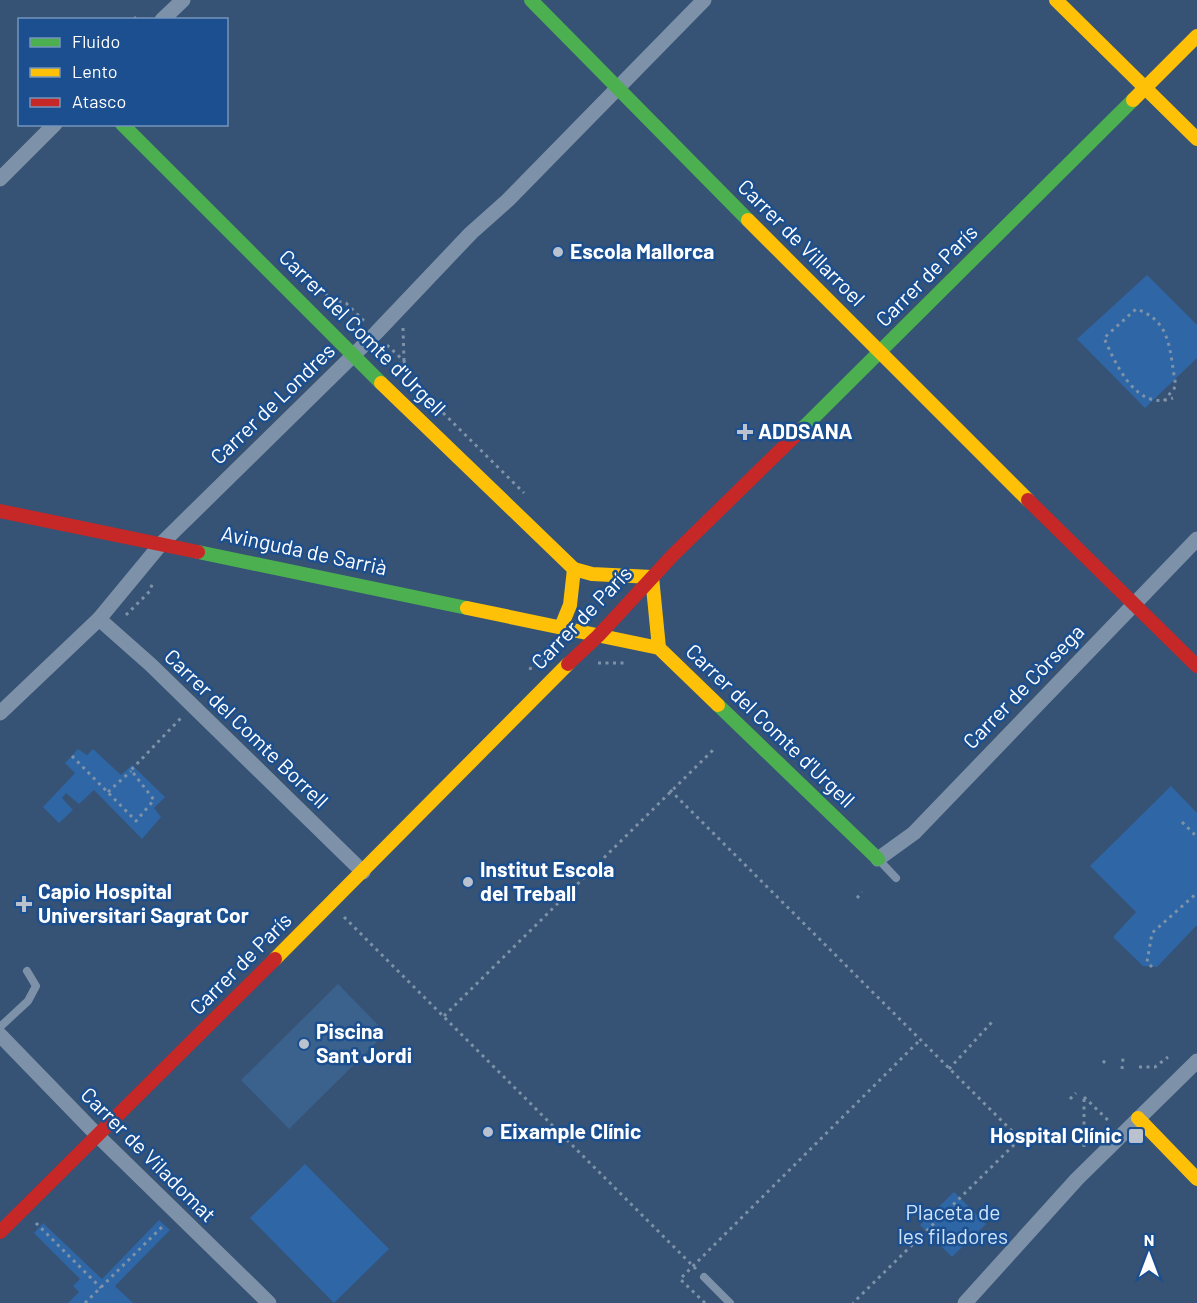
<svg xmlns="http://www.w3.org/2000/svg" width="1197" height="1303" viewBox="0 0 1197 1303" font-family="Barlow,sans-serif">
<style>
.green{fill:#2f66a5}
.water{fill:#3b618d}
.lines{fill:none;stroke-linecap:round;stroke-linejoin:round}
.path{stroke:#7d92a8;stroke-width:3;stroke-dasharray:3 4.5;stroke-linecap:butt}
.lane{stroke:#7d92a8;stroke-width:8}
.street{stroke:#7d92a8;stroke-width:15}
.fast{stroke:#4caf50;stroke-width:14}
.slow{stroke:#ffc107;stroke-width:14}
.jam{stroke:#c62828;stroke-width:14}
.poi-dot{fill:#b9c2ce;stroke:#1b4f8f;stroke-width:2}
.labels{text-anchor:middle;stroke-width:5;stroke-linejoin:round;paint-order:stroke}
.street-label{font-size:21px;fill:#fff;stroke:#1b4f8f}
.poi-label{font-size:21px;font-weight:bold;fill:#fff;stroke:#1b4f8f;text-anchor:start}
.park-label{font-size:21px;fill:#cfe3fa;stroke:#1b4f8f}
</style>
<rect width="100%" height="100%" fill="#365274"/>
<g class="green">
<polygon points="1147,275 1197,325 1197,358 1145,408 1077,339"/>
<polygon points="78,749 87,755 93,749 121,775 132,765 165,797 154,808 161,817 142,839 94,790 79,804 66,793 62,798 73,810 59,823 43,807 75,773 65,763"/>
<polygon points="1171,786 1197,813 1197,925 1157,967 1143,966 1113,937 1136,912 1090,866"/>
<polygon points="305,1164 389,1249 334,1303 250,1218"/>
<polygon points="954,1192 986,1224 952,1257 920,1225"/>
<polygon points="159,1220 170,1230 115,1286 133,1303 68,1303 79,1292 73,1286 80,1279 34,1233 43,1223 102,1279"/>
</g>
<polygon class="water" points="338,984 386,1033 289,1129 241,1080"/>
<g class="lines">
<g class="path">
<polyline points="134,17 137,20"/>
<polyline points="315,284 332,300 346,303 364,321"/>
<polyline points="403,328 404,361"/>
<polyline points="387,345 404,361 407,375 421,391 524,493"/>
<path d="M1164 401 1176 386C1169 353 1173 321 1136 309L1104 338C1116 364 1136 412 1173 398"/>
<polyline points="126,615 150,591 153,581"/>
<polyline points="598,663 627,663"/>
<polyline points="537,666 549,646"/>
<polyline points="529,668 535,670"/>
<polyline points="72,756 136,821 154,800 131,770 181,718"/>
<polyline points="670,790 1020,1139 853,1303"/>
<polyline points="108,792 131,771"/>
<polyline points="1182,822 1197,837"/>
<polyline points="857,898 862,892"/>
<polyline points="344,917 696,1269"/>
<polyline points="1152,967 1147,962 1152,933 1197,893"/>
<polyline points="444,1016 716,747"/>
<polyline points="1103,1063 1107,1058"/>
<polyline points="1139,1067 1155,1067 1168,1057"/>
<polyline points="949,1069 992,1022"/>
<polyline points="1122,1069 1123,1058"/>
<polyline points="1084,1097 1111,1123"/>
<polyline points="1070,1099 1076,1093"/>
<polyline points="1084,1099 1084,1149"/>
<polyline points="36,1223 101,1288"/>
<polyline points="85,1303 165,1224"/>
<polyline points="705,1303 680,1279 920,1040"/>
</g>
<g class="lane">
<polyline points="879,860 896,878"/>
<polyline points="0,1027 28,1001 36,986 27,971"/>
<polyline points="704,1277 730,1303"/>
</g>
<g class="street">
<polyline points="162,20 183,0"/>
<polyline points="0,179 55,124"/>
<polyline points="99,619 151,665 363,872"/>
<polyline points="0,713 99,619 161,544 376,333 471,233 508,200 704,0"/>
<polyline points="878,859 914,833 1197,539"/>
<polyline points="0,1035 98,1136 269,1303"/>
<polyline points="965,1303 1077,1179 1197,1061"/>
</g>
<g class="fast">
<polyline points="531,0 748,220"/>
<polyline points="122,124 381,383"/>
<polyline points="802,429 1133,100"/>
<polyline points="198,552 467,608"/>
<polyline points="718,705 878,859"/>
</g>
<g class="slow">
<polyline points="1056,0 1197,139"/>
<polyline points="1133,100 1197,36"/>
<polyline points="748,220 1028,500"/>
<polyline points="381,383 574,569 592,574 652,577"/>
<polyline points="652,577 659,648"/>
<polyline points="467,608 659,648 718,705"/>
<polyline points="561,627 570,605 574,569"/>
<polyline points="275,959 568,664"/>
<polyline points="1138,1118 1197,1179"/>
</g>
<g class="jam">
<polyline points="1028,500 1197,666"/>
<polyline points="0,511 198,552"/>
<polyline points="568,664 598,636 673,555 802,429"/>
<polyline points="0,1232 275,959"/>
</g>
</g>
<g class="poi-dot">
<circle cx="558" cy="252" r="6"/>
<path d="M742 423h6v6h6v6h-6v6h-6v-6h-6v-6h6z"/>
<circle cx="468" cy="882" r="6"/>
<path d="M21 895h6v6h6v6h-6v6h-6v-6h-6v-6h6z"/>
<circle cx="304" cy="1044" r="6"/>
<circle cx="488" cy="1132" r="6"/>
<rect x="1128" y="1128" width="16" height="16" rx="3"/>
</g>
<g class="labels">
<g class="street-label">
<text transform="translate(801 243) rotate(45)" y="7">Carrer de Villarroel</text>
<text transform="translate(927 276) rotate(-45)" y="7">Carrer de París</text>
<text transform="translate(362 333) rotate(45)" y="7">Carrer del Comte d'Urgell</text>
<text transform="translate(273 404) rotate(-44)" y="7">Carrer de Londres</text>
<text transform="translate(304 551) rotate(12)" y="7">Avinguda de Sarrià</text>
<text transform="translate(582 618) rotate(-46)" y="7">Carrer de París</text>
<text transform="translate(1024 687) rotate(-46)" y="7">Carrer de Còrsega</text>
<text transform="translate(770 726) rotate(44)" y="7">Carrer del Comte d'Urgell</text>
<text transform="translate(246 729) rotate(44)" y="7">Carrer del Comte Borrell</text>
<text transform="translate(241 964) rotate(-45)" y="7">Carrer de París</text>
<text transform="translate(148 1155) rotate(45)" y="7">Carrer de Viladomat</text>
</g>
<g class="poi-label">
<text x="570" y="259">Escola Mallorca</text>
<text x="758" y="439">ADDSANA</text>
<text x="480" y="877">Institut Escola<tspan x="480" dy="24">del Treball</tspan></text>
<text x="38" y="899">Capio Hospital<tspan x="38" dy="24">Universitari Sagrat Cor</tspan></text>
<text x="316" y="1039">Piscina<tspan x="316" dy="24">Sant Jordi</tspan></text>
<text x="500" y="1139">Eixample Clínic</text>
<text x="1122" y="1143" text-anchor="end">Hospital Clínic</text>
</g>
<g class="park-label">
<text x="953" y="1220">Placeta de<tspan x="953" dy="24">les filadores</tspan></text>
</g>
</g>
<rect x="18" y="18" width="210" height="108" fill="#1b4f8f" stroke="#7695bc" stroke-width="1.5"/>
<rect x="30" y="38" width="30" height="9" fill="#4caf50" stroke="#7695bc" stroke-width="1.5"/>
<text x="72" y="48" font-size="18" fill="#ffffff">Fluido</text>
<rect x="30" y="68" width="30" height="9" fill="#ffc107" stroke="#7695bc" stroke-width="1.5"/>
<text x="72" y="78" font-size="18" fill="#ffffff">Lento</text>
<rect x="30" y="98" width="30" height="9" fill="#c62828" stroke="#7695bc" stroke-width="1.5"/>
<text x="72" y="108" font-size="18" fill="#ffffff">Atasco</text>
<g transform="translate(1149 1255)" stroke="#1b4f8f" stroke-width="4.5" paint-order="stroke">
<path d="M0-4.5L10 22L0 15L-10 22Z" fill="#ffffff"/>
<text y="-9" font-size="16" font-weight="bold" text-anchor="middle" fill="#ffffff">N</text>
</g>
</svg>
